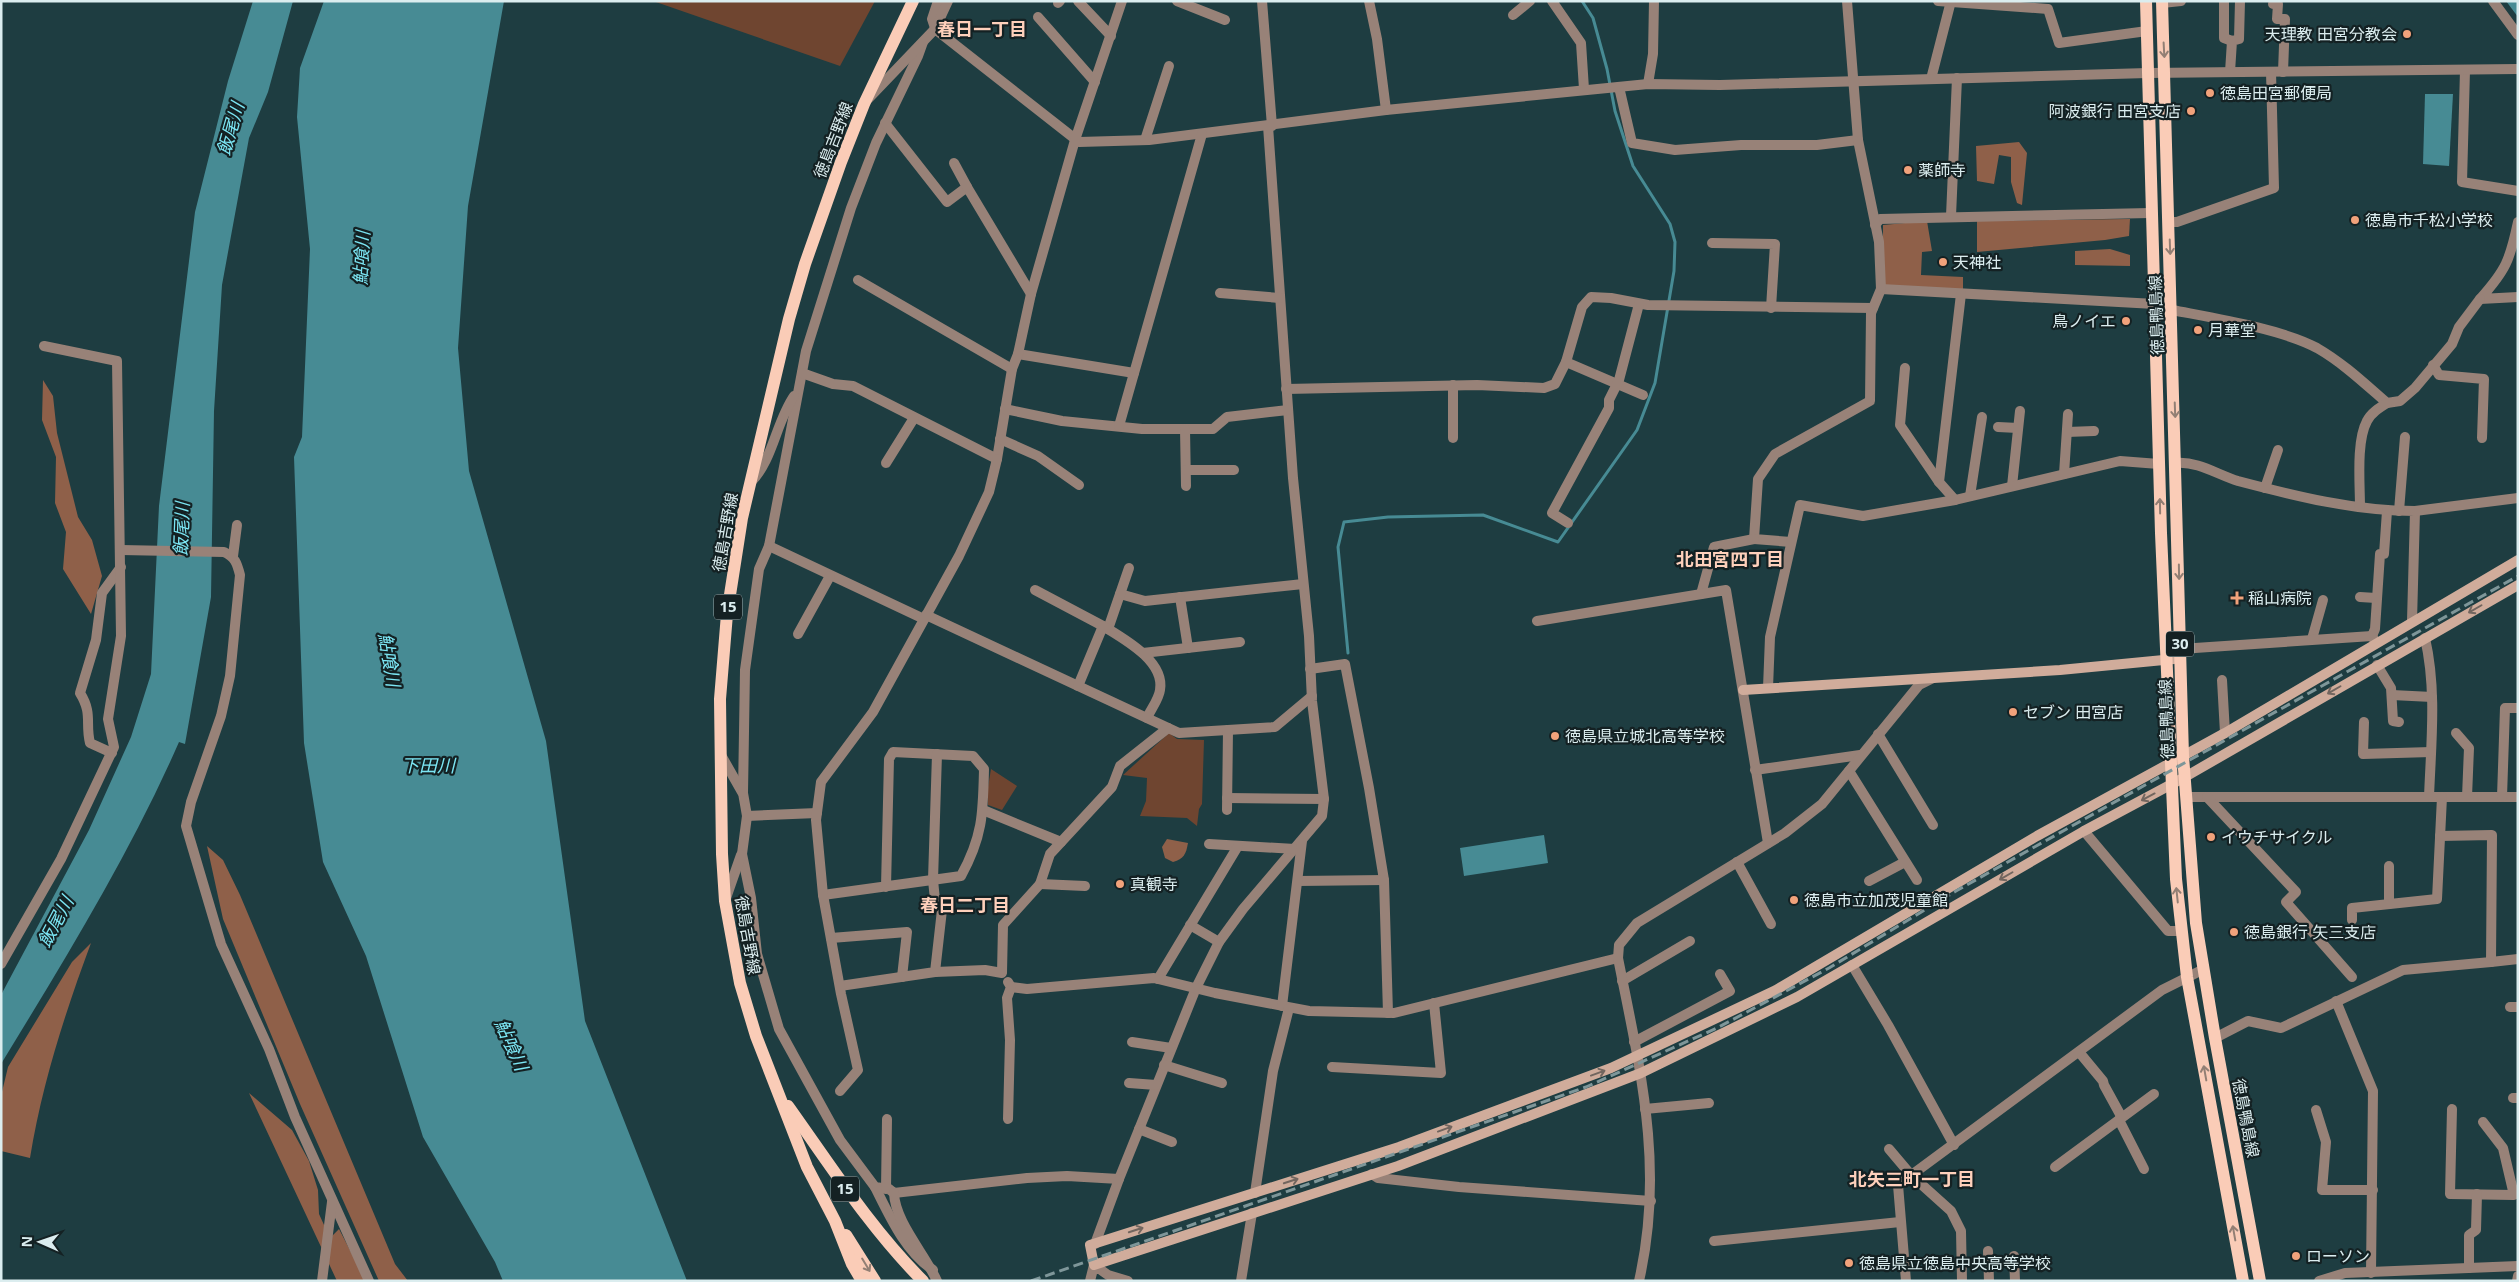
<svg xmlns="http://www.w3.org/2000/svg" width="2519" height="1282" viewBox="0 0 2519 1282" font-family="'Open Sans','Noto Sans JP',sans-serif">
<style>
.green{fill:#6f4530}
.forest{fill:#8f6049}
.water{fill:#478b94}
.lines{fill:none;stroke-linecap:round;stroke-linejoin:round}
.stream{stroke:#478b94;stroke-width:3}
.street{stroke:#988278;stroke-width:10}
.secondary{stroke:#d0ac9b;stroke-width:10}
.primary{stroke:#faccb7;stroke-width:12}
.rail{stroke:#7e9699;stroke-width:3;stroke-dasharray:10 5;stroke-linecap:butt}
.oneway{stroke:#927f74}
.oneway2{stroke:#72665f}
.poi-dot{fill:#f1a27b;stroke:#142123;stroke-width:2}
.labels{text-anchor:middle;stroke-width:4.5;stroke-linejoin:round;paint-order:stroke}
.shield{fill:#142123;stroke:#9fb0b2;stroke-width:1}
.shield-label{font-size:15px;font-weight:bold;fill:#dbedef}
.poi-label{font-size:16px;fill:#dbedef;stroke:#142123;text-anchor:start}
.street-label{font-size:16px;fill:#dbedef;stroke:#142123}
.neighbourhood-label{font-size:18px;font-weight:bold;fill:#fed0bb;stroke:#142123}
.water-label{font-size:18px;font-style:italic;fill:#7ce6f4;stroke:#142123}
</style>
<rect width="100%" height="100%" fill="#1e3d41"/>
<g class="green">
<polygon points="653,1 875,1 840,66"/>
<polygon points="1169,733 1177,739 1204,740 1202,804 1199,809 1197,826 1187,818 1140,816 1146,801 1147,778 1123,775"/>
<polygon points="991,769 1017,786 1002,810 988,805 988,787"/>
</g>
<g class="forest">
<polygon points="2019,142 2027,153 2022,205 2017,203 2011,182 2011,157 1999,155 1994,184 1977,181 1976,146"/>
<polygon points="2130,219 2129,236 2105,240 1977,252 1977,221"/>
<polygon points="1927,221 1932,251 1922,252 1921,275 1963,277 1963,292 1883,285 1883,225"/>
<polygon points="2110,249 2130,255 2130,266 2075,265 2075,251"/>
<polygon points="43,380 53,396 57,433 78,517 92,540 102,576 91,614 63,569 66,532 55,503 56,457 42,420"/>
<path d="M1167 839 1188 843C1186 854 1184 859 1173 862L1165 858 1162 847Z"/>
<polygon points="207,846 223,860 240,895 395,1264 408,1281 379,1281 300,1104 223,919"/>
<path d="M91 943C65 1013 42 1084 30 1158L1 1151V1096L8 1067 72 962Z"/>
<polygon points="249,1093 292,1130 309,1161 318,1190 319,1214 330,1238 339,1229 366,1281 337,1281"/>
</g>
<g class="water">
<path d="M253 1H293L268 92 249 138 222 285 214 411 211 597 185 744 179 742C130 854 65 959 1 1064V995L89 830 131 737 151 674 159 506 195 212 228 81Z"/>
<polygon points="324,1 504,1 468,206 458,348 469,471 546,741 585,1021 687,1281 503,1281 495,1262 423,1137 366,956 323,862 304,743 294,457 302,437 310,249 297,117 300,68"/>
<polygon points="2506,1 2518,1 2518,17"/>
<polygon points="2425,94 2453,94 2449,166 2423,164"/>
<polygon points="1544,835 1548,863 1464,876 1460,848"/>
</g>
<g class="lines">
<polyline class="stream" points="1348,653 1338,547 1344,522 1388,517 1483,515 1558,542 1637,430 1655,383 1674,271 1675,242 1670,224 1633,166 1615,111 1607,69 1593,18 1582,1"/>
<g class="street">
<polyline points="1078,1 1111,36"/>
<polyline points="1177,1 1225,20"/>
<polyline points="1262,1 1272,126"/>
<polyline points="1369,1 1377,39 1386,110"/>
<polyline points="1552,1 1581,43 1584,89"/>
<polyline points="1938,1 2048,9 2059,43 2147,31"/>
<polyline points="2224,1 2224,38 2232,41"/>
<polyline points="2493,1 2518,35"/>
<polyline points="1058,3 1060,1"/>
<polyline points="2162,3 2181,1"/>
<polyline points="2273,4 2278,4 2277,19 2285,19 2283,72"/>
<polyline points="1513,15 1530,1"/>
<polyline points="1038,17 1095,82"/>
<polyline points="935,28 932,19 938,1"/>
<polyline points="935,29 948,1"/>
<polyline points="923,42 918,56 876,143 851,208 806,351 769,546 759,569 745,670 743,793 747,816 742,854 751,898 757,954 779,1029 840,1140 875,1187 889,1189 894,1193 1027,1178 1067,1176 1119,1179 1196,988 1219,942 1243,909 1322,816 1324,799 1312,701 1309,636 1293,478 1268,126"/>
<polyline points="2465,70 2462,182 2518,191"/>
<polyline points="2230,72 2232,41 2239,39 2240,1"/>
<polyline points="1931,79 1951,1"/>
<polyline points="1648,84 1653,54 1654,1"/>
<polyline points="1619,87 1632,143 1675,150 1741,145 1817,145 1858,140"/>
<polyline points="869,98 935,29 1079,142 1149,140 1386,110 1648,84 1720,85 2148,73 2518,69"/>
<polyline points="885,123 947,202 967,187 1031,294"/>
<polyline points="1145,140 1169,66"/>
<polyline points="954,163 967,187"/>
<polyline points="1951,216 1957,78"/>
<polyline points="2169,222 2177,222 2274,188 2271,72"/>
<path d="M2518 222C2510 260 2506 270 2480 299L2518 297"/>
<polyline points="1875,225 1880,219 2150,213"/>
<polyline points="1712,243 1775,244 1771,308"/>
<polyline points="858,280 1012,369"/>
<polyline points="1881,289 2155,304"/>
<polyline points="1220,293 1280,298"/>
<path d="M2172 310C2213 318 2282 329 2317 348 2343 363 2364 383 2387 403L2400 401 2415 388 2452 344 2459 327 2480 299"/>
<polyline points="1018,354 1134,373"/>
<polyline points="1566,362 1643,395"/>
<polyline points="2433,365 2439,375 2484,379 2482,438"/>
<polyline points="1905,368 1900,425 1939,482"/>
<polyline points="802,373 833,384 853,386 997,459 1012,369 1018,354 1031,294 1075,140 1122,1"/>
<polyline points="1453,385 1453,438"/>
<polyline points="1286,389 1477,385 1544,388 1555,384 1566,362 1582,307 1591,297 1611,298 1648,305 1873,308"/>
<polyline points="1005,409 1062,421 1142,429 1213,429 1227,417 1288,410"/>
<polyline points="1119,426 1202,134"/>
<polyline points="1998,427 2018,428"/>
<polyline points="1185,429 1186,486"/>
<polyline points="2067,432 2094,431"/>
<polyline points="1000,439 1038,456 1079,485"/>
<polyline points="886,463 914,418"/>
<path d="M2176 463C2198 461 2218 475 2238 481 2295 496 2355 511 2415 511L2412 621"/>
<polyline points="1186,470 1234,470"/>
<polyline points="2064,474 2068,414"/>
<path d="M751 482C773 460 776 422 794 396"/>
<polyline points="2012,486 2020,411"/>
<polyline points="2265,488 2278,450"/>
<polyline points="1970,496 1982,417"/>
<polyline points="1955,500 1939,482 1961,294"/>
<path d="M2360 507C2360 484 2356 441 2367 421 2371 413 2379 408 2387 403"/>
<polyline points="2399,511 2405,437"/>
<polyline points="2415,511 2518,498"/>
<polyline points="1568,523 1552,513 1609,408 1609,400 1619,380 1639,304"/>
<polyline points="1791,542 1754,539 1758,479 1775,454 1870,401 1871,313 1881,289 1879,242 1858,140 1847,1"/>
<polyline points="769,546 924,619"/>
<path d="M121 550 224 552C235 557 237 563 240 575L230 676 221 716 191 802 186 826 221 944 269 1049 295 1117 369 1281"/>
<polyline points="233,556 237,525"/>
<polyline points="1035,590 1103,626"/>
<polyline points="1120,594 1145,601 1303,584"/>
<polyline points="1701,594 1714,547 1754,539"/>
<polyline points="1180,597 1188,648"/>
<polyline points="2360,597 2376,598"/>
<polyline points="926,615 1179,733 1275,727 1312,696"/>
<polyline points="1537,621 1726,590 1768,843"/>
<polyline points="1108,629 1129,568"/>
<polyline points="798,634 830,576"/>
<polyline points="2372,636 2375,629 2380,554 2384,554 2387,511"/>
<path d="M2425 638C2437 690 2431 744 2429 797"/>
<polyline points="2312,639 2323,600"/>
<polyline points="2180,649 2372,636 2376,643"/>
<polyline points="1143,653 1240,642"/>
<polyline points="2377,665 2391,688 2393,721 2399,722"/>
<polyline points="1310,669 1345,664 1369,788 1384,880 1388,1013"/>
<polyline points="2222,680 2225,733"/>
<path d="M1078 686 1103 626C1124 639 1165 661 1160 690 1159 699 1151 709 1147 718"/>
<polyline points="1768,688 1770,637 1800,505 1863,516 1955,500 2120,461 2159,464"/>
<polyline points="2392,695 2432,697"/>
<polyline points="2364,722 2363,754 2431,752"/>
<polyline points="2456,733 2469,748 2467,797"/>
<polyline points="1878,734 1933,825"/>
<path d="M112 753 90 743C85 723 93 714 80 693L96 640 102 593 121 567"/>
<polyline points="721,755 742,792"/>
<polyline points="1755,770 1860,755"/>
<polyline points="1849,771 1917,880"/>
<polyline points="2187,797 2518,797"/>
<polyline points="2207,797 2296,892 2286,902 2352,977"/>
<polyline points="2502,797 2505,708 2518,708"/>
<polyline points="1227,798 1324,799"/>
<polyline points="983,810 1061,842"/>
<polyline points="1227,810 1228,730"/>
<polyline points="747,816 817,813"/>
<polyline points="2084,831 2168,931 2181,931"/>
<polyline points="1209,844 1295,849"/>
<polyline points="1737,862 1771,924"/>
<polyline points="2389,866 2389,904"/>
<polyline points="1298,881 1384,880"/>
<polyline points="1869,881 1905,862"/>
<polyline points="1040,884 1085,886"/>
<path d="M823 895 961 876C983 836 983 813 984 769L973 756 893 752 889 759 886 887"/>
<polyline points="726,898 741,855"/>
<polyline points="2352,920 2352,908 2437,899 2442,797"/>
<polyline points="1190,925 1219,942"/>
<polyline points="831,938 907,932 902,977"/>
<polyline points="2491,962 2518,959"/>
<polyline points="1,964 61,859 114,747 108,719 121,636 117,361 44,346"/>
<polyline points="1852,965 1888,1025 1954,1145"/>
<polyline points="935,972 985,970 1002,973 1003,925 1040,884 1050,854 1112,787 1120,766 1168,728"/>
<polyline points="1158,979 1238,846"/>
<polyline points="1622,981 1690,941"/>
<polyline points="840,986 935,972 942,910 935,900 933,880 937,754"/>
<polyline points="1011,987 1027,989 1154,978 1215,993 1309,1011 1394,1013 1618,958"/>
<polyline points="2336,1001 2373,1091 2371,1273"/>
<polyline points="1282,1006 1302,841"/>
<polyline points="2510,1007 2518,1007"/>
<polyline points="2215,1038 2248,1021 2281,1028 2403,970 2491,962 2492,835 2440,836"/>
<polyline points="1132,1042 1171,1048"/>
<polyline points="1634,1042 1730,991 1720,974"/>
<polyline points="2079,1052 2103,1081 2104,1085 2121,1116"/>
<polyline points="1164,1065 1222,1083"/>
<polyline points="1332,1067 1441,1073 1434,1003"/>
<polyline points="1129,1083 1156,1085"/>
<polyline points="840,1091 858,1070 841,994 823,895 816,820 821,782 873,712 959,556 989,492 997,459"/>
<polyline points="2513,1098 2518,1098"/>
<polyline points="1645,1109 1709,1103"/>
<polyline points="2452,1109 2450,1194 2514,1195 2503,1148 2483,1122"/>
<polyline points="2316,1110 2326,1142 2322,1190 2373,1190"/>
<polyline points="1008,1119 1010,1040 1007,998 1011,987 1008,982"/>
<polyline points="2119,1120 2144,1169"/>
<polyline points="1139,1129 1172,1142"/>
<polyline points="1889,1149 1911,1175 1951,1211 1961,1231 1962,1281"/>
<polyline points="2055,1167 2154,1094"/>
<polyline points="1372,1174 1378,1178 1459,1187 1651,1201"/>
<path d="M875 1187C890 1217 905 1251 933 1270"/>
<polyline points="886,1189 887,1119"/>
<path d="M894 1193C895 1222 925 1254 937 1281"/>
<polyline points="1255,1193 1273,1071 1289,1008"/>
<polyline points="1714,1241 1900,1222"/>
<polyline points="1095,1244 1119,1179"/>
<polyline points="1988,1251 1989,1281"/>
<polyline points="2014,1256 2015,1281"/>
<polyline points="2469,1268 2469,1235 2476,1230 2477,1194"/>
<polyline points="322,1281 332,1202"/>
<polyline points="1090,1281 1094,1265 1108,1275 1128,1281"/>
<polyline points="1241,1281 1252,1213"/>
<path d="M1639 1281C1665 1167 1640 1069 1618 958L1619 945 1637 923 1785 833 1822 804 1919 685 1933 678"/>
<polyline points="1906,1281 1898,1185 2162,990 2204,969"/>
<polyline points="2319,1281 2345,1273 2518,1266"/>
<polyline points="2517,1281 2518,1276"/>
</g>
<g class="secondary">
<polyline points="2518,560 2225,733 2037,836 1776,990 1611,1068 1399,1147 1090,1245 1094,1265 1398,1166 1641,1073 1797,997 2084,831 2185,777 2518,585"/>
<polyline points="1743,690 2060,670 2174,659"/>
</g>
<g class="primary">
<polyline points="2146,1 2161,533 2176,879 2187,977 2243,1281"/>
<polyline points="2162,1 2183,756 2196,923 2215,1038 2260,1281"/>
<path d="M788 1106C831 1166 870 1228 923 1281"/>
<polyline points="846,1235 875,1281"/>
<polyline points="862,1281 852,1264 835,1221 807,1167 756,1036 740,983 725,901 722,854 720,699 727,614 742,518 789,319 805,264 841,162 864,104 913,1"/>
</g>
<polyline class="rail" points="1031,1281 1586,1087 1717,1028 1829,968 1956,891 2518,576"/>
</g>
<defs><path id="oneway-shaft" d="M-6 0H5M1.5-3L5.5 0L1.5 3" fill="none" stroke-width="1.6" stroke-linecap="round" stroke-linejoin="round" transform="scale(1.25)"/></defs>
<g class="oneway">
<use href="#oneway-shaft" transform="translate(2164 50) rotate(87)"/>
<use href="#oneway-shaft" transform="translate(2170 247) rotate(88)"/>
<use href="#oneway-shaft" transform="translate(2175 410) rotate(88)"/>
<use href="#oneway-shaft" transform="translate(2160 506) rotate(-91)"/>
<use href="#oneway-shaft" transform="translate(2179 572) rotate(89)"/>
<use href="#oneway-shaft" transform="translate(2177 895) rotate(-96)"/>
<use href="#oneway-shaft" transform="translate(2205 1073) rotate(-100)"/>
<use href="#oneway-shaft" transform="translate(2234 1233) rotate(-100)"/>
<use href="#oneway-shaft" transform="translate(866 1265) rotate(59)"/>
</g>
<g class="oneway2">
<use href="#oneway-shaft" transform="translate(2475 609) rotate(150)"/>
<use href="#oneway-shaft" transform="translate(2334 690) rotate(150)"/>
<use href="#oneway-shaft" transform="translate(2148 797) rotate(152)"/>
<use href="#oneway-shaft" transform="translate(2006 876) rotate(150)"/>
<use href="#oneway-shaft" transform="translate(1598 1073) rotate(-20)"/>
<use href="#oneway-shaft" transform="translate(1445 1129) rotate(-20)"/>
<use href="#oneway-shaft" transform="translate(1291 1181) rotate(-18)"/>
<use href="#oneway-shaft" transform="translate(1136 1230) rotate(-18)"/>
</g>
<g class="poi-dot">
<circle cx="2407" cy="34" r="5"/>
<circle cx="2210" cy="93" r="5"/>
<circle cx="2191" cy="111" r="5"/>
<circle cx="1908" cy="170" r="5"/>
<circle cx="2355" cy="220" r="5"/>
<circle cx="1943" cy="262" r="5"/>
<circle cx="2126" cy="321" r="5"/>
<circle cx="2198" cy="330" r="5"/>
<path d="M2234.5 590.5h5v5h5v5h-5v5h-5v-5h-5v-5h5z"/>
<circle cx="2013" cy="712" r="5"/>
<circle cx="1555" cy="736" r="5"/>
<circle cx="2211" cy="837" r="5"/>
<circle cx="1120" cy="884" r="5"/>
<circle cx="1794" cy="900" r="5"/>
<circle cx="2234" cy="932" r="5"/>
<circle cx="2296" cy="1256" r="5"/>
<circle cx="1849" cy="1263" r="5"/>
</g>
<g class="labels">
<g class="shield">
<rect x="714" y="594.5" width="28" height="25" rx="4"/>
<rect x="2166" y="631.5" width="28" height="25" rx="4"/>
<rect x="831" y="1176.5" width="28" height="25" rx="4"/>
</g>
<g class="shield-label">
<text x="728" y="612">15</text>
<text x="2180" y="649">30</text>
<text x="845" y="1194">15</text>
</g>
<g class="poi-label">
<text x="2397" y="40" text-anchor="end">天理教 田宮分教会</text>
<text x="2220" y="99">徳島田宮郵便局</text>
<text x="2181" y="117" text-anchor="end">阿波銀行 田宮支店</text>
<text x="1918" y="176">薬師寺</text>
<text x="2365" y="226">徳島市千松小学校</text>
<text x="1953" y="268">天神社</text>
<text x="2116" y="327" text-anchor="end">鳥ノイエ</text>
<text x="2208" y="336">月華堂</text>
<text x="2248" y="604">稲山病院</text>
<text x="2023" y="718">セブン 田宮店</text>
<text x="1565" y="742">徳島県立城北高等学校</text>
<text x="2221" y="843">イウチサイクル</text>
<text x="1130" y="890">真観寺</text>
<text x="1804" y="906">徳島市立加茂児童館</text>
<text x="2244" y="938">徳島銀行 矢三支店</text>
<text x="2306" y="1262">ローソン</text>
<text x="1859" y="1269">徳島県立徳島中央高等学校</text>
</g>
<g class="street-label">
<text transform="translate(833 140) rotate(-69)" y="6">徳島吉野線</text>
<text transform="translate(2156 315) rotate(-92)" y="6">徳島鴨島線</text>
<text transform="translate(725 532) rotate(-80)" y="6">徳島吉野線</text>
<text transform="translate(2166 719) rotate(-92)" y="6">徳島鴨島線</text>
<text transform="translate(748 935) rotate(80)" y="6">徳島吉野線</text>
<text transform="translate(2246 1118) rotate(79)" y="6">徳島鴨島線</text>
</g>
<g class="neighbourhood-label">
<text x="982" y="36">春日一丁目</text>
<text x="1730" y="566">北田宮四丁目</text>
<text x="965" y="912">春日二丁目</text>
<text x="1912" y="1186">北矢三町一丁目</text>
</g>
<g class="water-label">
<text transform="translate(231 129) rotate(-74)" y="6">飯尾川</text>
<text transform="translate(362 258) rotate(-87)" y="6">鮎喰川</text>
<text transform="translate(182 529) rotate(-88)" y="6">飯尾川</text>
<text transform="translate(389 660) rotate(81)" y="6">鮎喰川</text>
<text x="428" y="772">下田川</text>
<text transform="translate(56 922) rotate(-62)" y="6">飯尾川</text>
<text transform="translate(511 1045) rotate(66)" y="6">鮎喰川</text>
</g>
</g>
<rect width="2519" height="1282" fill="none" stroke="#dbedef" stroke-width="5"/>
<g transform="translate(40 1242) rotate(272)" stroke="#142123" stroke-width="4" paint-order="stroke">
<path d="M0-4L9 19L0 12L-9 19Z" fill="#dbedef"/>
<text y="-8" font-size="14" font-weight="bold" text-anchor="middle" fill="#dbedef">N</text>
</g>
</svg>
